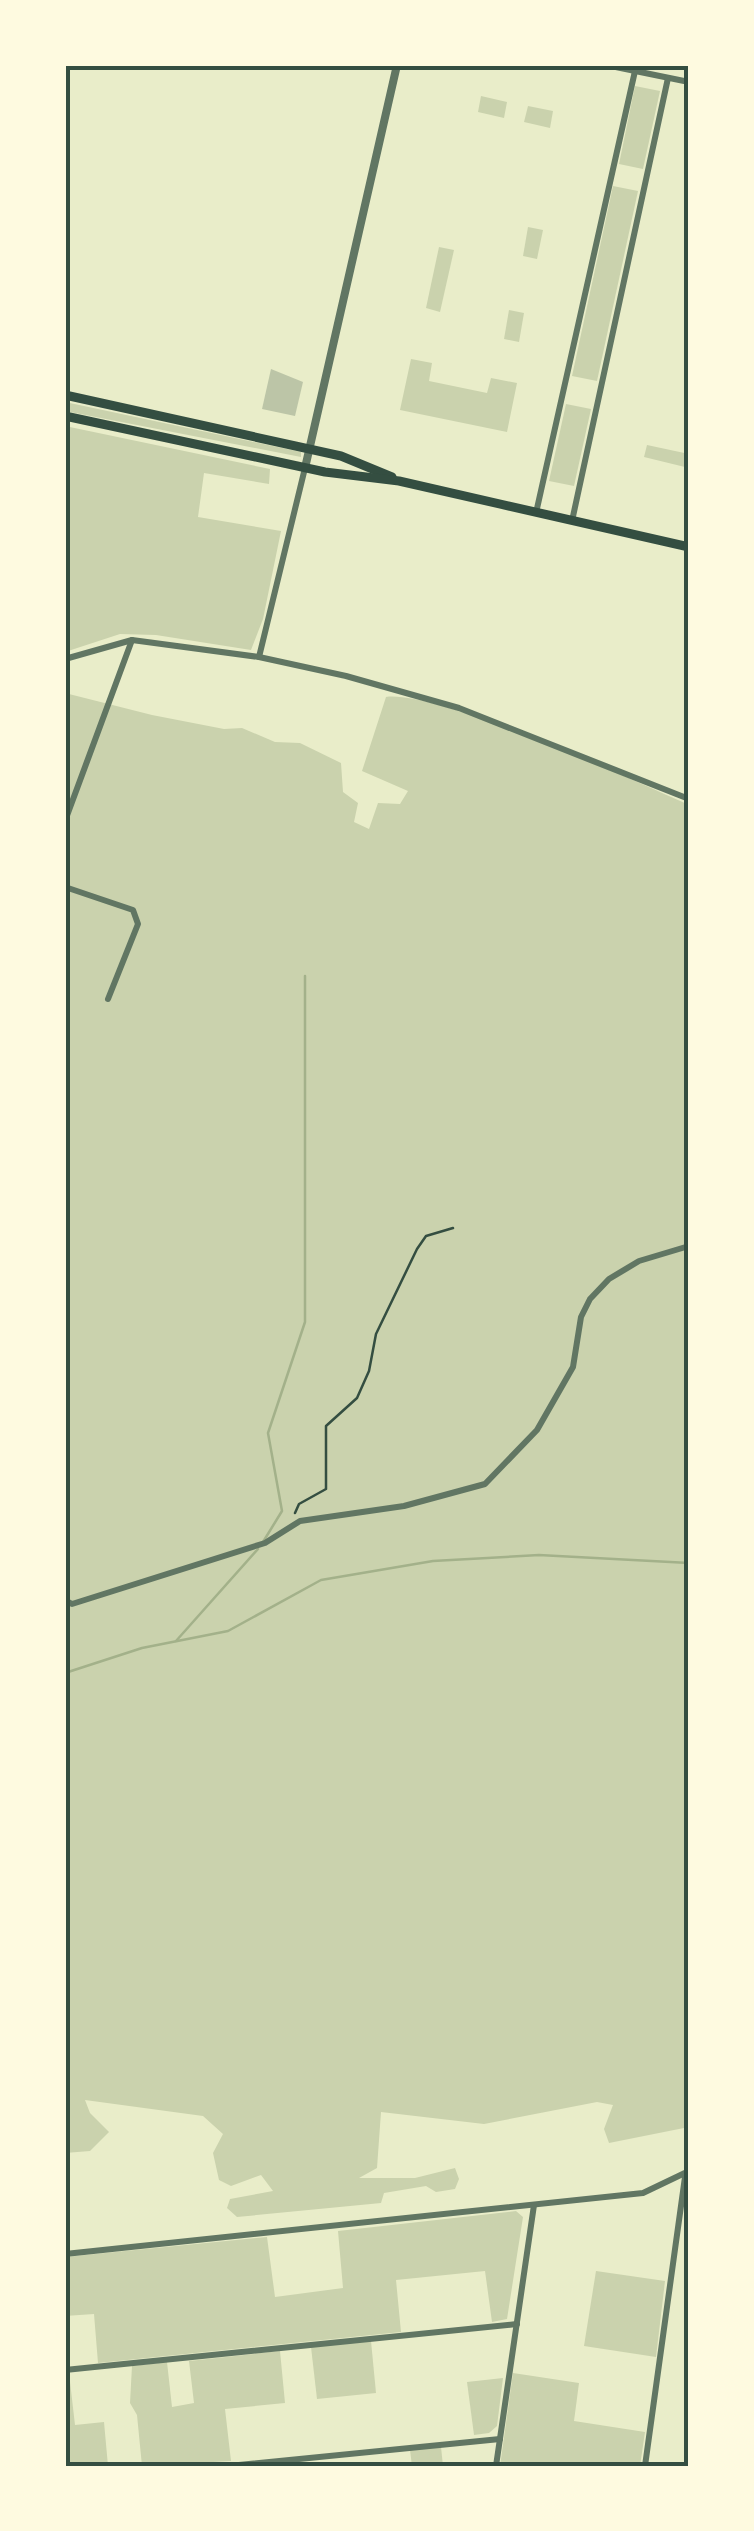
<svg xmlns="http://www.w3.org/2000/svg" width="754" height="2531" viewBox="0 0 754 2531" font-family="Overpass,sans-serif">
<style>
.green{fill:#cad2ad}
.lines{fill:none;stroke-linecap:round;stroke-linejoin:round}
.stream{stroke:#a3b18a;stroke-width:2.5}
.building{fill:#bcc5a7}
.path{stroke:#344e41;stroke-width:2.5}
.minor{stroke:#617663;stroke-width:6}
.tertiary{stroke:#617663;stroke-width:8}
.secondary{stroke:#344e41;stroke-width:9}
.neatline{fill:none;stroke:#344e41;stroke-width:4}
</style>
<rect width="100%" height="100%" fill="#e9edc9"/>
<g class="green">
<polygon points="635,86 660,91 643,169 619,164"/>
<polygon points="481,96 507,102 504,118 478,112"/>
<polygon points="528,106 553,111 550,128 524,122"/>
<polygon points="613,186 638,191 597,381 572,376"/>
<polygon points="528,227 543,230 537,259 523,256"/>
<polygon points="439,247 454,250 440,312 426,308"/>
<polygon points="509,310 524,313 519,342 504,339"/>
<polygon points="411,359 432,363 429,381 487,393 491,378 517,383 507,432 400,410"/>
<polygon points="65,402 301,452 301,457 65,411"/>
<polygon points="566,404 591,409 574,486 549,481"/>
<polygon points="65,426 270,469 269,484 204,473 198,517 281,531 263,619 251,650 156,635 120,634 65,652"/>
<polygon points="647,445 689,454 689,468 644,457"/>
<path d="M65 693 152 715 224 729 242 728 275 742 300 743 341 763 343 792 358 803 354 822 369 829 378 803 400 804 408 791 362 771 386 697C437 690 633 780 689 805V2127L609 2143 604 2129 613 2105 597 2102 484 2124 381 2112 377 2168 359 2178H415L455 2168 459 2179 455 2189 436 2192 426 2186 384 2193 381 2203 237 2217 227 2208 230 2199 273 2191 261 2175 231 2186 219 2180 213 2153 223 2134 203 2116 85 2100 90 2113 109 2132 90 2151 65 2153Z"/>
<polygon points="516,2211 523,2217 507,2319 492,2322 485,2271 396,2280 401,2332 98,2363 94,2314 65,2316 65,2257 267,2237 275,2297 343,2288 338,2231"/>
<polygon points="596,2271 665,2281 656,2357 584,2346"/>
<polygon points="371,2341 376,2393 317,2399 311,2347"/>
<polygon points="280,2351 285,2403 225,2409 231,2461 142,2466 137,2415 130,2403 132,2366 167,2362 172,2407 194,2403 189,2361"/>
<polygon points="65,2373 69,2373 75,2425 104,2422 108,2466 65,2466"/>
<polygon points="513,2373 579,2383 574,2421 645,2432 640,2466 500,2466"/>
<polygon points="503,2378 497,2426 489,2433 474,2435 467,2382"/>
<polygon points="441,2447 443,2466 412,2466 410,2450"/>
</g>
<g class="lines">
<g class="stream">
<polyline points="263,1542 282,1511 268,1433 305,1322 305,976"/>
<polyline points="176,1641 258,1549"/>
<polyline points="65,1673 142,1648 228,1631 321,1580 433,1561 539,1555 689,1563"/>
</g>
</g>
<polygon class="building" points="271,369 303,382 295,416 262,409"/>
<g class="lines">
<polyline class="path" points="295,1513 299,1504 326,1489 326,1426 357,1398 369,1371 376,1334 417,1249 426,1236 453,1228"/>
<g class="minor">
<polyline points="606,65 689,82"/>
<polyline points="536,513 635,71"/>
<polyline points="572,521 668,78"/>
<polyline points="259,657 305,468"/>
<polyline points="65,659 132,640 259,657 346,676 459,708 689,799"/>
<polyline points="65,821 132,640"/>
<polyline points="65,887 133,910 138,924 108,999"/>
<polyline points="65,1600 72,1604 265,1543 300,1521 404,1506 485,1484 537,1430 573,1367 581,1317 590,1299 609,1279 639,1261 689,1246"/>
<polyline points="65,2254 643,2193 689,2171"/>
<polyline points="65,2370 517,2324"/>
<polyline points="229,2466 500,2439"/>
<polyline points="496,2466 534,2205"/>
<polyline points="645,2466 685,2177"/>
</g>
<polyline class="tertiary" points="305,468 397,65"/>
<g class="secondary">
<polyline points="65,395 341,456 392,477"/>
<polyline points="65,416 325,472 399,481 689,547"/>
</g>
</g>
<rect width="754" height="2531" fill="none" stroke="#fefae0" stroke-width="135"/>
<rect x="68" y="68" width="618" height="2396" class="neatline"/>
</svg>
